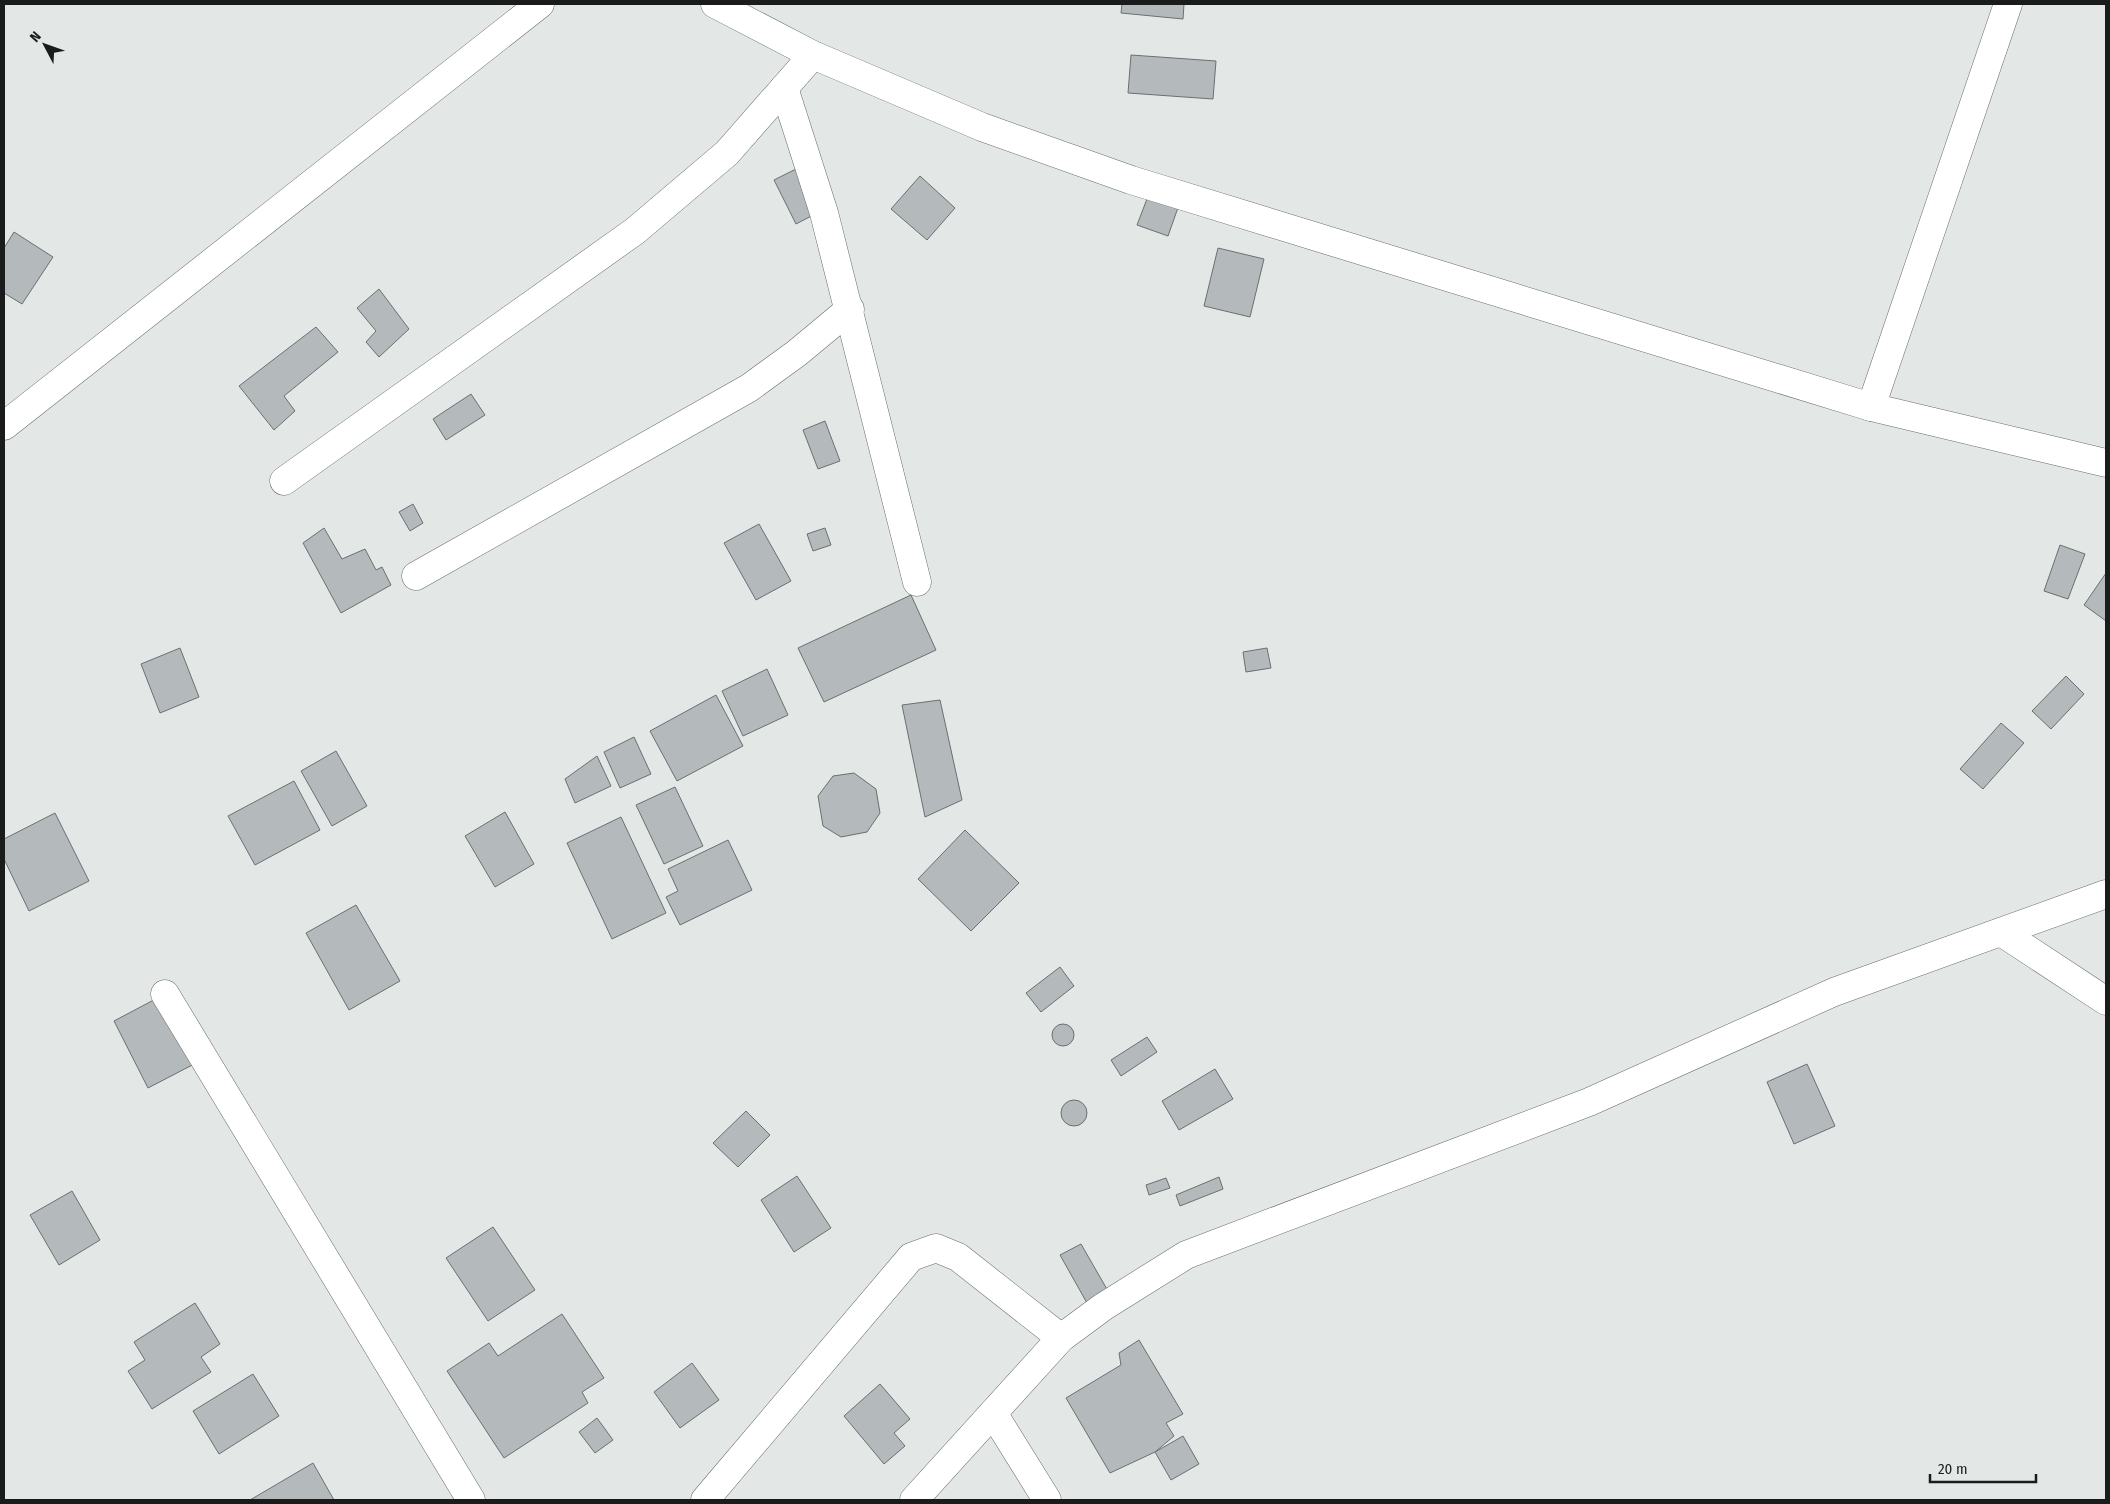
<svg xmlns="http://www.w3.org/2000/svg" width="2110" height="1504" viewBox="0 0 2110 1504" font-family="'Fira Sans Condensed',sans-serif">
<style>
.building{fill:#b4babb;stroke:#6a6f70}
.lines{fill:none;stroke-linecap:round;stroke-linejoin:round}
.minor-casing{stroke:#686d6b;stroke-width:29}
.minor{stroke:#fff;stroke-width:28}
</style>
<rect width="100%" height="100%" fill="#e3e8e7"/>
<g class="building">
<polygon points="1122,4 1184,4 1183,19 1121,13"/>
<polygon points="1131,55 1216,61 1213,99 1128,93"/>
<polygon points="798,168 819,212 796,224 774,180"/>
<polygon points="920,176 955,208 927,240 891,209"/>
<polygon points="1150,191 1180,202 1168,236 1137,225"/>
<polygon points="14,232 53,257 22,304 4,293 4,248"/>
<polygon points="1218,248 1264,259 1250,317 1204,306"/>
<polygon points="379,289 409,329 379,357 366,342 376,331 357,308"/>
<polygon points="316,327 338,352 284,396 295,411 274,430 239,386"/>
<polygon points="471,394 485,415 446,440 433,419"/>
<polygon points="825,421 840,461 818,469 803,430"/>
<polygon points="413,504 423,523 410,531 399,512"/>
<polygon points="759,524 791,581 756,600 724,543"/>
<polygon points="324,528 342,559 365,549 376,570 382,567 391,585 341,613 303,543"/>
<polygon points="825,528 831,545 813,551 807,534"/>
<polygon points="2060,545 2085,554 2068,599 2044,591"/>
<polygon points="2106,573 2106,621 2084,605"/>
<polygon points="911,595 936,650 824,702 798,648"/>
<polygon points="180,648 199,697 160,713 141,664"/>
<polygon points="1267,648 1271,668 1246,672 1243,652"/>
<polygon points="767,669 788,715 743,736 722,691"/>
<polygon points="2066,676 2084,694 2051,729 2032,711"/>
<polygon points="716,695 743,746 677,781 650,731"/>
<polygon points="940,700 962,800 925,817 902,705"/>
<polygon points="2001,723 2024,743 1983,789 1960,769"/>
<polygon points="634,737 651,774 620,788 604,752"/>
<polygon points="336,751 367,806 332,826 301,771"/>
<polygon points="597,756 611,786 575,803 565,779"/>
<polygon points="854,773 876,789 880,813 867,832 841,837 823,826 818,796 833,776"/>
<polygon points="294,781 320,830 255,865 228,816"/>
<polygon points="675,787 703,846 664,864 636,805"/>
<polygon points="505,812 534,864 495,887 465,836"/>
<polygon points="55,813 89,881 29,911 4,859 4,839"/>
<polygon points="621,817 666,913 612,939 567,843"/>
<polygon points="965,830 1019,883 971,931 918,879"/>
<polygon points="728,840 752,890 680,925 666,897 678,891 668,869"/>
<polygon points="356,905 400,981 349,1010 306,933"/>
<polygon points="1060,967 1074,986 1041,1012 1026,993"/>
<polygon points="165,994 200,1061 148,1088 114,1021"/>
<circle cx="1063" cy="1035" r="11"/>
<polygon points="1147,1037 1157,1052 1121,1076 1111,1060"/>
<polygon points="1807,1064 1835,1126 1794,1144 1767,1082"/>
<polygon points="1215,1069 1233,1099 1179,1130 1162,1101"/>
<circle cx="1074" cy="1113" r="13"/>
<polygon points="746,1111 770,1135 738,1167 713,1143"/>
<polygon points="797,1176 831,1228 794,1252 761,1200"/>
<polygon points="1219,1177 1223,1189 1180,1206 1176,1195"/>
<polygon points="1166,1178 1170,1188 1149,1195 1146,1185"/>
<polygon points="72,1191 100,1240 59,1265 30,1215"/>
<polygon points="493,1227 535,1290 488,1321 446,1258"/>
<polygon points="1081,1244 1108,1291 1087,1303 1060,1255"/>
<polygon points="195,1303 220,1344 201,1357 211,1372 152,1409 128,1371 145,1360 134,1342"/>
<polygon points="562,1314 604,1378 582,1392 588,1403 504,1458 447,1371 489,1343 498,1356"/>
<polygon points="1139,1340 1183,1414 1166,1423 1174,1436 1155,1452 1110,1473 1066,1398 1121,1365 1119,1353"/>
<polygon points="692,1363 719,1400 680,1428 654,1392"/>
<polygon points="253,1374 279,1416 219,1454 193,1411"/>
<polygon points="880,1384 910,1419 894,1433 905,1446 884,1464 844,1416"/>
<polygon points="597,1418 613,1440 595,1453 579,1432"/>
<polygon points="1183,1436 1199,1464 1171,1480 1155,1452"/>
<polygon points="313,1463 334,1500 250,1500"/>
</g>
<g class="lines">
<defs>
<g id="minor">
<polyline points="715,4 813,55 982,127 1131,180 1871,407 2106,463"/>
<polyline points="784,88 824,213 917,582"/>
<polyline points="1871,407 2008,4"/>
<polyline points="4,426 540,4"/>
<polyline points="284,481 635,231 727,153 813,55"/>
<polyline points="416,576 749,388 797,353 850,309"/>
<polyline points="2001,932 2106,1001"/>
<polyline points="165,994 471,1500"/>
<polyline points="993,1413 1047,1500"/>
<polyline points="705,1500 911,1257 936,1248 958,1257 1061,1338"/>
<polyline points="914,1500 1061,1338 1103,1307 1186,1255 1589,1102 1834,992 2106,894"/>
</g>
</defs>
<use href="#minor" class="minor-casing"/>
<use href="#minor" class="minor"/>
</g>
<rect width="2110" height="1504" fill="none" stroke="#1a1c1c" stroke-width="10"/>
<g transform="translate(45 45) rotate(311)" stroke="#e3e8e7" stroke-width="4" paint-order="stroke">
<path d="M0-4L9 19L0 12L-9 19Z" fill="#1a1c1c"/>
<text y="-8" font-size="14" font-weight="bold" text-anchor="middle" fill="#1a1c1c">N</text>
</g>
<path d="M1930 1474v8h106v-8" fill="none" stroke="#1a1c1c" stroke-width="2.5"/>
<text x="1938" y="1474" font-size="15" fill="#1a1c1c" stroke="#e3e8e7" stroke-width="4" paint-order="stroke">20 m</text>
</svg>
